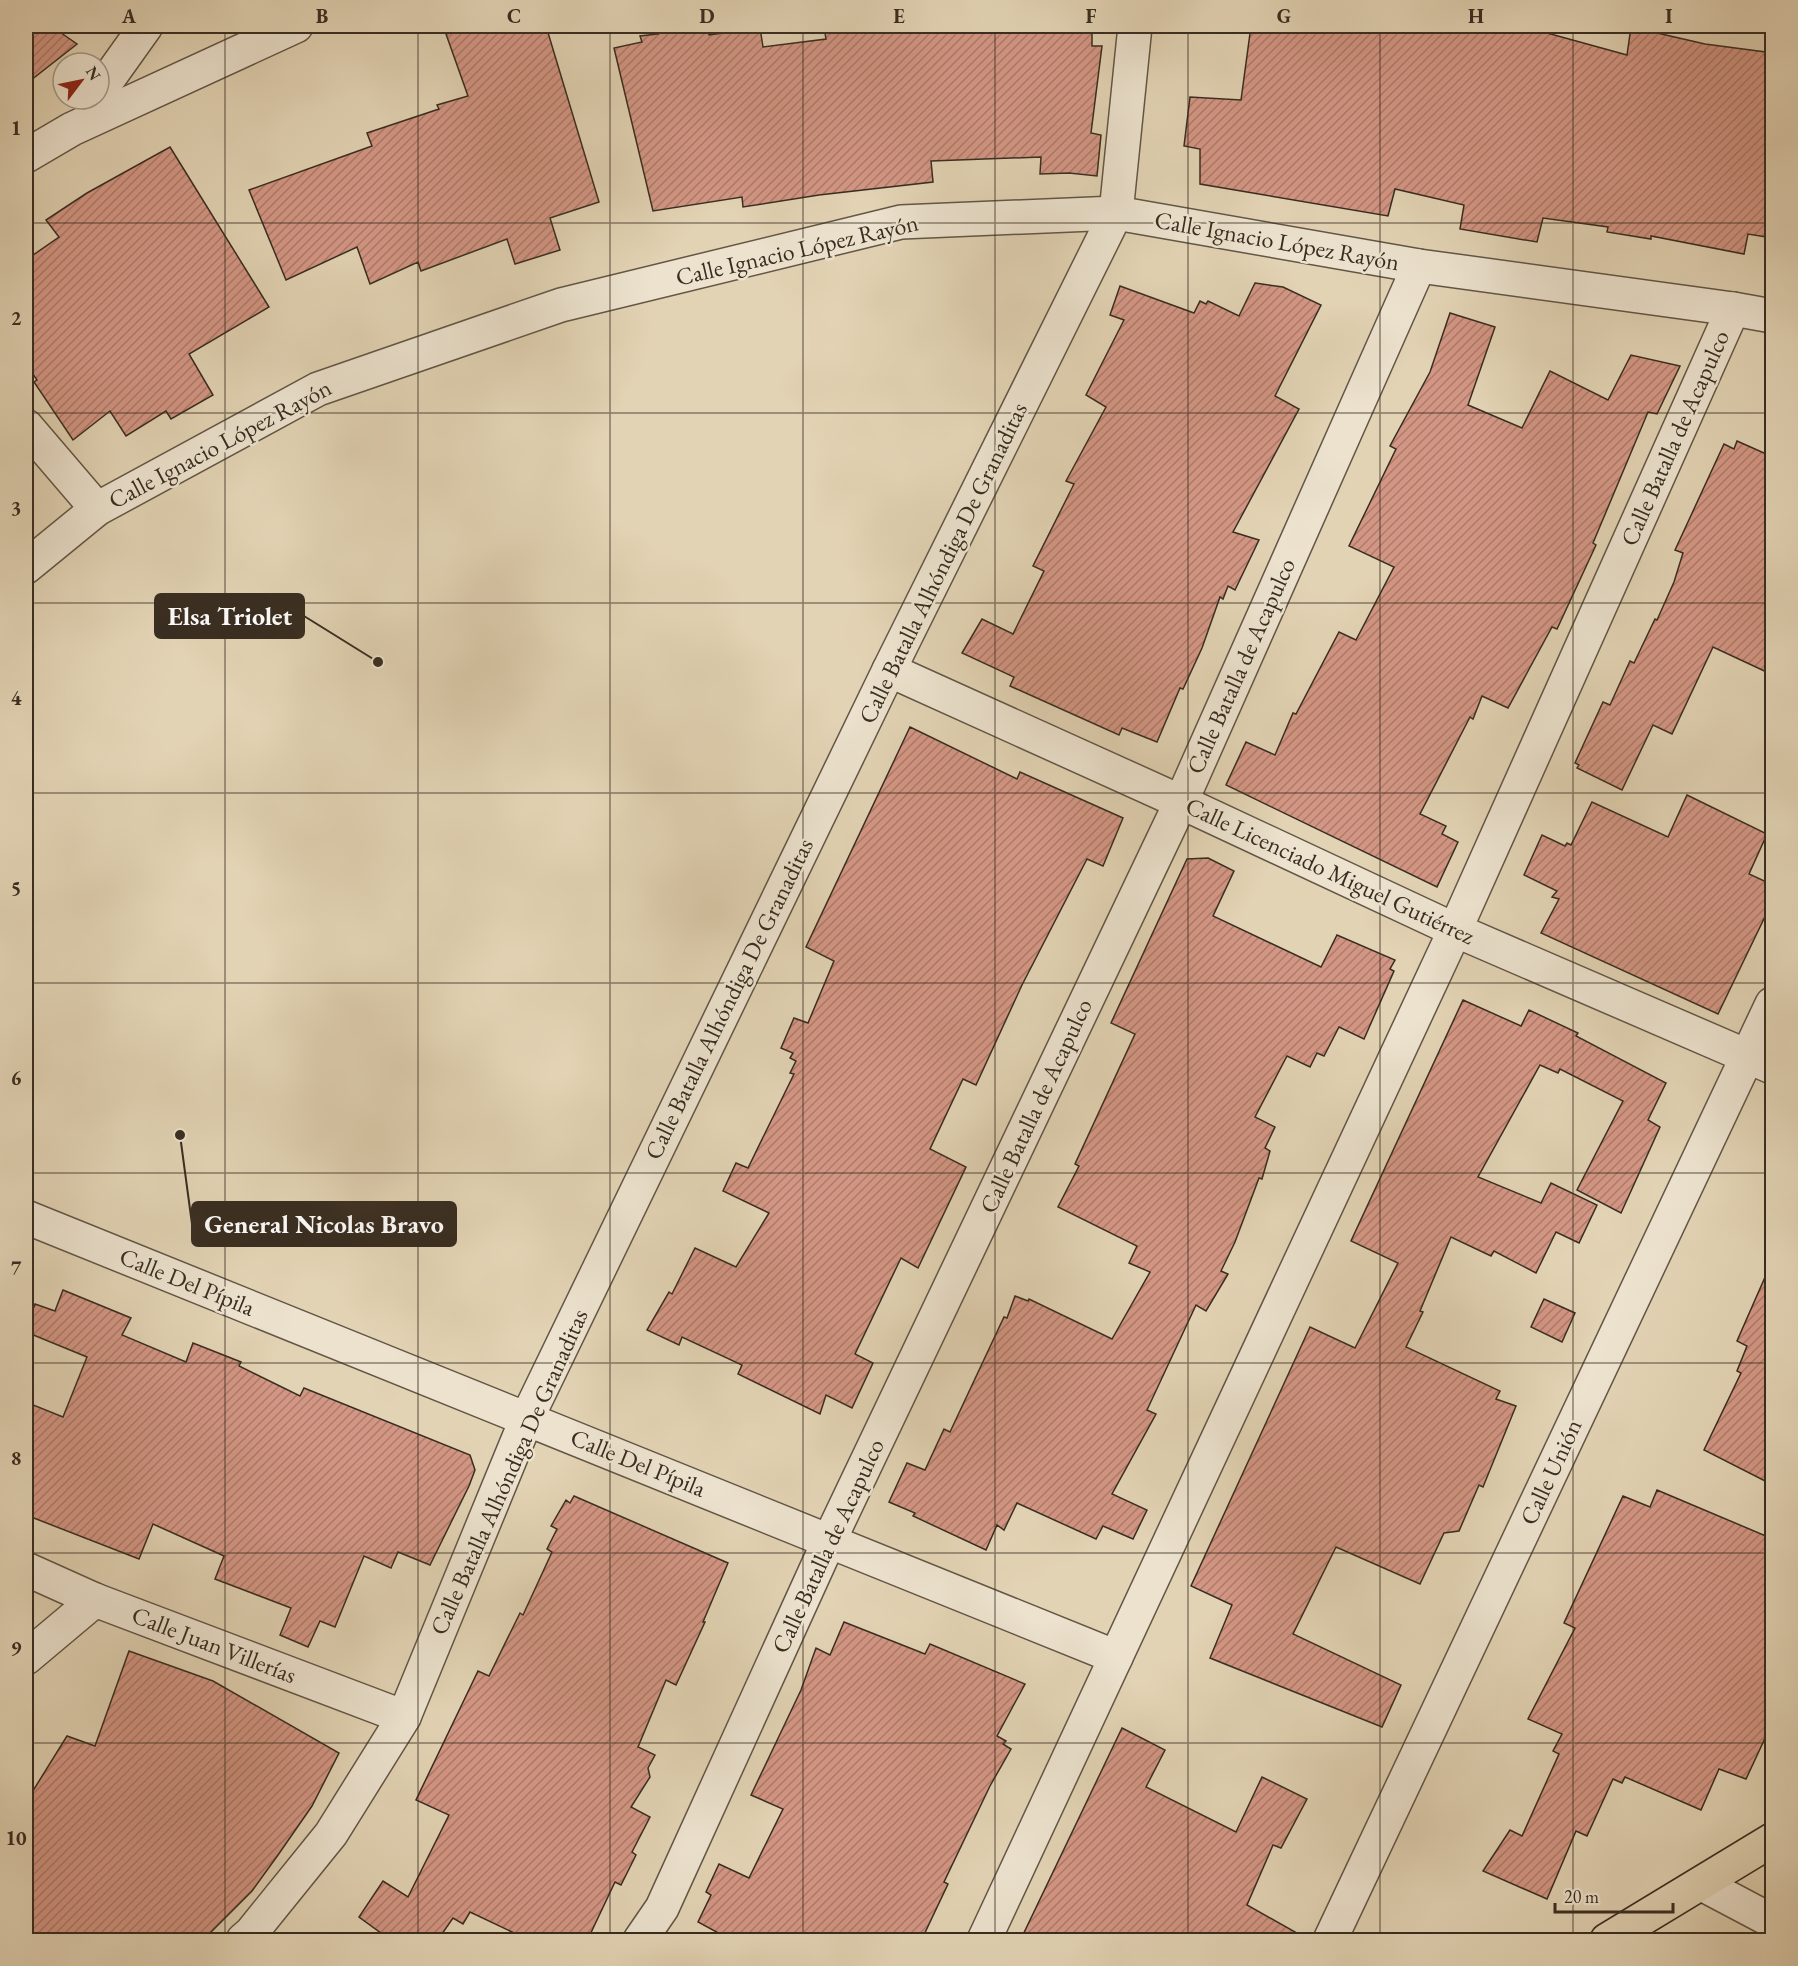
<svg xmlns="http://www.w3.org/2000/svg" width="1798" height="1966" viewBox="0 0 1798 1966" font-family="'EB Garamond',serif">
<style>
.building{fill:url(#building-hatch);stroke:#382d21;stroke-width:1.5}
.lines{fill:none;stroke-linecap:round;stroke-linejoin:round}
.minor-casing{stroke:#625646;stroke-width:36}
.major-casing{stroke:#382d21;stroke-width:36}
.minor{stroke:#ece2ce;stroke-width:33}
.major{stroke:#e2d3b4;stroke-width:33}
.grid{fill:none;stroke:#382d21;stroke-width:1.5;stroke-opacity:0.55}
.labels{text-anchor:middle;stroke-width:5;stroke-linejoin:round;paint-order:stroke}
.street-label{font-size:24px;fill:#382d21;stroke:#ece2ce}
.leader{fill:none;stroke:#382d21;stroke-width:2}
.callout-dot{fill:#382d21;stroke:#ece2ce;stroke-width:2}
.callout{fill:#382d21;stroke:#382d21;stroke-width:2}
.callout-label{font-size:26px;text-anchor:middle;font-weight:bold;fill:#fff}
.neatline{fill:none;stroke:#382d21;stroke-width:2}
.grid-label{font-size:20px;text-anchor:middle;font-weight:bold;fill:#382d21}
</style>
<defs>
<pattern id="building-hatch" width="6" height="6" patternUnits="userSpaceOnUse" patternTransform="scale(1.5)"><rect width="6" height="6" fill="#d49684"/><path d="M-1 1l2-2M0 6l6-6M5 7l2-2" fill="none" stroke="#ad7b6c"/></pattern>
</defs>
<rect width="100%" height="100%" fill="#e2d3b4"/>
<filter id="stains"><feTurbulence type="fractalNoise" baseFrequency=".00333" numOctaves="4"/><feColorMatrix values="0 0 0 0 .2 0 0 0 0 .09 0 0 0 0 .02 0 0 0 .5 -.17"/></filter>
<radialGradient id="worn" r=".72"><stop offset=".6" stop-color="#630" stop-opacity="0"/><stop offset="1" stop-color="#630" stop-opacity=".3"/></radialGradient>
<g class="building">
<polygon points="26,26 51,26 77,44 26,84"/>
<polygon points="482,26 546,26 599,202 550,218 560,250 515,264 507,239 421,271 418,262 370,284 357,247 286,280 249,190 372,146 367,133 439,109 437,105 468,96 446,34"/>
<polygon points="652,26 708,26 709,35 760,28 763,47 826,39 825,33 919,26 1092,26 1092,46 1102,46 1091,133 1101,135 1097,176 1069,173 1040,174 1041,157 931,161 933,182 819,195 743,207 742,197 653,211 614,48 642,42 640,36 658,34"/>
<polygon points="1251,26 1549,26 1547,33 1627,55 1631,27 1705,44 1773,53 1773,238 1748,234 1744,254 1651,236 1651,239 1607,232 1608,227 1543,218 1537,242 1460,229 1464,205 1395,189 1388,216 1200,184 1200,149 1184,146 1190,97 1241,100"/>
<polygon points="170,147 269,307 189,354 213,395 171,419 166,411 126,436 110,411 73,440 34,382 37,380 26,364 26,260 59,237 46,220 87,193"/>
<polygon points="1255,283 1283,287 1321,305 1275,396 1299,409 1233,532 1259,540 1235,590 1228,586 1223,599 1220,597 1202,648 1183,689 1180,688 1157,742 1122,728 1119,735 1010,686 1014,677 962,653 982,619 1013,634 1044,571 1033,566 1074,484 1066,481 1106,407 1086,395 1124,320 1110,315 1120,286 1194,313 1200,301 1206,304 1208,301 1239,316"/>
<polygon points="1450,313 1495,327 1468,405 1522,428 1550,371 1608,400 1631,355 1680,366 1657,414 1648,412 1593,543 1596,545 1557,629 1552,627 1508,708 1482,696 1473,719 1470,717 1420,814 1446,826 1442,834 1458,842 1437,887 1226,785 1246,742 1275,755 1293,713 1296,714 1339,632 1356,640 1394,567 1349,546 1396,449 1390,446 1430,372"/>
<polygon points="1737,441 1773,457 1773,675 1713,647 1672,734 1653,725 1622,790 1577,768 1579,765 1575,763 1603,702 1610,705 1630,661 1634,663 1655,619 1657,620 1674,582 1683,553 1675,550 1724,444 1734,449"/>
<polygon points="910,727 1017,779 1020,772 1123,818 1103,866 1087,859 1022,985 976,1085 963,1079 930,1149 966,1167 918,1268 901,1258 855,1354 873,1363 852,1408 826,1395 820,1414 738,1374 742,1365 682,1337 679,1345 647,1330 669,1292 672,1294 695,1248 736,1267 769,1213 723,1191 736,1163 748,1168 794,1074 790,1073 796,1061 790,1058 793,1053 781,1048 794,1018 808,1023 834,961 806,947"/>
<polygon points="1687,795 1767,834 1749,874 1773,885 1773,900 1718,1014 1541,933 1559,899 1552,897 1557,891 1524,875 1542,835 1565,846 1567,843 1571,845 1592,802 1668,837"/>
<polygon points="1208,858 1234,871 1213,916 1321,967 1337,935 1395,960 1390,969 1394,971 1364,1039 1339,1027 1324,1056 1317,1053 1310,1067 1287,1056 1255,1117 1275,1127 1265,1148 1270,1151 1262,1179 1259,1178 1235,1242 1221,1271 1228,1274 1206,1311 1196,1305 1147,1410 1156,1414 1112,1494 1147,1510 1133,1539 1103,1526 1096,1539 1017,1503 1004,1530 997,1525 986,1550 913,1516 915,1513 889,1502 907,1463 925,1470 944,1429 950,1432 1004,1317 1007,1318 1015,1296 1028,1301 1029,1299 1112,1339 1150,1272 1129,1263 1137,1246 1058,1207 1079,1166 1075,1164 1135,1034 1111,1023 1187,859"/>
<polygon points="1463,1000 1521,1026 1529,1010 1578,1033 1576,1036 1666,1083 1648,1120 1660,1127 1621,1213 1577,1190 1623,1101 1560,1069 1558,1073 1540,1065 1478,1177 1541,1203 1551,1183 1597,1205 1579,1243 1556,1232 1536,1273 1494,1251 1491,1256 1451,1237 1420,1311 1423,1312 1406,1347 1500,1391 1496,1399 1516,1406 1483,1487 1479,1485 1459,1531 1444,1533 1420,1584 1336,1547 1293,1634 1401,1685 1382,1727 1210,1658 1232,1605 1191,1586 1310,1327 1355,1348 1398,1263 1351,1241"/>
<polygon points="1773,1259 1773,1485 1704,1450 1741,1373 1737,1371 1747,1346 1737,1341"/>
<polygon points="63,1290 131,1318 122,1335 186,1362 193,1343 241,1362 239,1366 300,1396 304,1388 470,1455 475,1470 469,1486 430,1565 398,1552 391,1568 364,1556 335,1627 320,1621 308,1647 280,1635 291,1608 215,1579 224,1556 153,1524 139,1559 26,1515 26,1452 29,1446 26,1444 26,1402 63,1417 87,1357 26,1332 26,1327 35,1304 55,1311"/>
<polygon points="1544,1299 1575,1313 1562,1342 1531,1327"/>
<polygon points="1657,1490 1773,1539 1773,1721 1746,1779 1719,1769 1701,1810 1625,1777 1622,1783 1613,1779 1587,1836 1576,1831 1547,1899 1483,1871 1510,1830 1522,1836 1559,1754 1553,1751 1562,1734 1528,1719 1575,1628 1564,1623 1623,1496 1650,1507"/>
<polygon points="574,1496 728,1563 703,1622 705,1622 676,1685 666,1680 638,1747 655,1755 648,1768 650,1777 631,1807 650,1817 632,1852 636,1855 621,1885 615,1882 587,1941 531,1941 470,1912 463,1924 453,1918 437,1941 392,1941 359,1917 383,1881 408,1897 449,1815 416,1800 478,1671 489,1676 520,1613 523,1615 552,1552 547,1549 557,1529 551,1526 566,1500 570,1503"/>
<polygon points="844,1622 925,1654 930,1644 1025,1684 997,1736 1006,1741 1003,1744 1011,1749 990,1786 944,1882 948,1884 921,1941 733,1941 698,1922 711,1895 706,1892 719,1864 749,1878 783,1809 751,1795 801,1690 816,1648 830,1655"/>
<polygon points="129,1651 213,1681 339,1753 312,1806 278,1855 252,1891 202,1941 26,1941 26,1802 67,1736 95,1746"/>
<polygon points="1122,1728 1165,1750 1146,1787 1236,1832 1262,1777 1307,1799 1281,1848 1273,1845 1247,1905 1311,1941 1020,1941"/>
</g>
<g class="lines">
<defs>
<g id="minor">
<polyline points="99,92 146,26"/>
<polyline points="26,156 72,129 296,26"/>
<polyline points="26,426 97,509"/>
<polyline points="26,567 97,509 318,389 561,305 901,222 1116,213 1419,266 1733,309 1772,316"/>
<polyline points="889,670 1181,802 1455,930 1772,1067"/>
<polyline points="26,1217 1116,1657"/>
<polyline points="26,1569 95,1600 404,1717"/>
<polyline points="26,1658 95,1600"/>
<polyline points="1702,1884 1772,1921"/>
<polyline points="243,1940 251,1933 331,1834 404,1717 527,1418 889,670 1116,213 1135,26"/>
<polyline points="640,1940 662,1908 829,1541 1181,802 1419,266"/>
<polyline points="984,1940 1455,930 1733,309"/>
<polyline points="1330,1940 1772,1004"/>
</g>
<polyline id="major" points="1607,1940 1772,1840"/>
</defs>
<use href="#minor" class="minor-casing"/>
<use href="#major" class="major-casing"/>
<use href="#minor" class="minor"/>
<use href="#major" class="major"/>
</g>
<path class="grid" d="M225 26V1940M418 26V1940M610 26V1940M803 26V1940M995 26V1940M1188 26V1940M1380 26V1940M1573 26V1940M26 223H1772M26 413H1772M26 603H1772M26 793H1772M26 983H1772M26 1173H1772M26 1363H1772M26 1553H1772M26 1743H1772"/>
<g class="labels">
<g class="street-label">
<text transform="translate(1277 241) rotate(10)" y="8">Calle Ignacio López Rayón</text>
<text transform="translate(797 250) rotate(-13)" y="8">Calle Ignacio López Rayón</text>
<text transform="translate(1675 438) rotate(-66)" y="8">Calle Batalla de Acapulco</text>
<text transform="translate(220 444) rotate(-28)" y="8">Calle Ignacio López Rayón</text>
<text transform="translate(943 563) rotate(-64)" y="8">Calle Batalla Alhóndiga De Granaditas</text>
<text transform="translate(1241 666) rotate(-66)" y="8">Calle Batalla de Acapulco</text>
<text transform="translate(1330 871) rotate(25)" y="8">Calle Licenciado Miguel Gutiérrez</text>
<text transform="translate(729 999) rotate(-64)" y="8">Calle Batalla Alhóndiga De Granaditas</text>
<text transform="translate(1036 1106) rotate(-65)" y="8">Calle Batalla de Acapulco</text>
<text transform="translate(187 1282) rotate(22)" y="8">Calle Del Pípila</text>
<text transform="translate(638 1463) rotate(22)" y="8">Calle Del Pípila</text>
<text transform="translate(509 1472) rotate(-66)" y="8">Calle Batalla Alhóndiga De Granaditas</text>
<text transform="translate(1551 1472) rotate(-65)" y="8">Calle Unión</text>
<text transform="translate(828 1546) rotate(-65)" y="8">Calle Batalla de Acapulco</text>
<text transform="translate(214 1645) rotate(21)" y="8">Calle Juan Villerías</text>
</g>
</g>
<path class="leader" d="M378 662L304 616M180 1135L192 1224"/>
<g class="callout-dot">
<circle cx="378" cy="662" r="6"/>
<circle cx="180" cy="1135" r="6"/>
</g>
<g class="callout">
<rect x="155" y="594" width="149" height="44" rx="6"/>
<rect x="192" y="1202" width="264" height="44" rx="6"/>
</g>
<g class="callout-label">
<text x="230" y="625">Elsa Triolet</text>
<text x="324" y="1233">General Nicolas Bravo</text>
</g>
<rect width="1798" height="1966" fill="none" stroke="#e2d3b4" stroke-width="66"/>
<g transform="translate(81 81) rotate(58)"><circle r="28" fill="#ece2ce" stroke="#a49a89" stroke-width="1.5"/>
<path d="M0-4.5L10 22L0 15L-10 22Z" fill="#8f2418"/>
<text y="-9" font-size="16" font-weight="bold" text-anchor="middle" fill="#382d21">N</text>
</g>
<path d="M1555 1903v9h118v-9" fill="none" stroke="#382d21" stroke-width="3"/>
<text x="1564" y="1903" font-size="18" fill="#382d21" stroke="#ece2ce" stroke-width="4.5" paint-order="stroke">20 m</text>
<rect x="33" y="33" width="1732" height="1900" class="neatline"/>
<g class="grid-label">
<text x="129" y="23">A</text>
<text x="322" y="23">B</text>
<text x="514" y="23">C</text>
<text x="707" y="23">D</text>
<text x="899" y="23">E</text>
<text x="1091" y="23">F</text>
<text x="1284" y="23">G</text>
<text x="1476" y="23">H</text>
<text x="1669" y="23">I</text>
<text x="16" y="135">1</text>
<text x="16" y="325">2</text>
<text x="16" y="515">3</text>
<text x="16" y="705">4</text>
<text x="16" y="895">5</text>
<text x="16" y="1085">6</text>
<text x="16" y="1275">7</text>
<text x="16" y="1465">8</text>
<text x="16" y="1655">9</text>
<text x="16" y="1845">10</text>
</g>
<rect width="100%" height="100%" filter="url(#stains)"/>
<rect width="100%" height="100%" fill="url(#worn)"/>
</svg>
